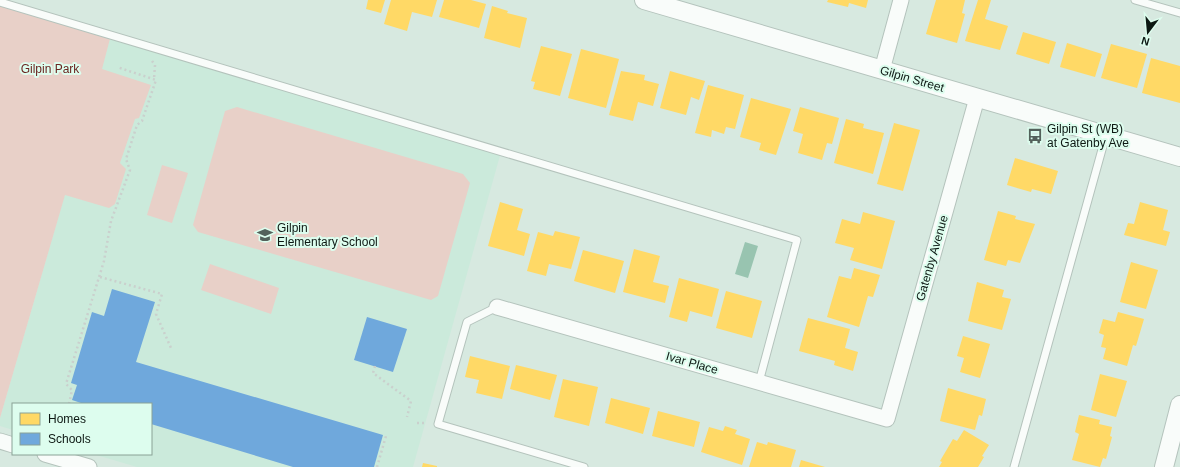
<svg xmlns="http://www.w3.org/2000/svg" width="1180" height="467" viewBox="0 0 1180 467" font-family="Helvetica,sans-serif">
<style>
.built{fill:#cbeadb}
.green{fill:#e8d0c8}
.water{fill:#98c4b0}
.homes{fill:#ffd966}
.schools{fill:#6fa8dc}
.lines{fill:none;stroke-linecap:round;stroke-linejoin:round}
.service-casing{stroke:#b4c3bc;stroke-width:9}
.minor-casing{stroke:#b4c3bc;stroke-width:17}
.tertiary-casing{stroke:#b4c3bc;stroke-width:20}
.path{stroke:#cad0cd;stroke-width:2.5;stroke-dasharray:2 3;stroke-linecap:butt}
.service{stroke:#f9fcfa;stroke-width:7}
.minor{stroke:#f9fcfa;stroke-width:15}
.tertiary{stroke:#f9fcfa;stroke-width:18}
.labels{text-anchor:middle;stroke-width:4;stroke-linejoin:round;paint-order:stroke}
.park-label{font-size:12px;fill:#6a2621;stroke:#ddfdee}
.street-label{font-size:12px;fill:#0d1813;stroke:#ddfdee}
.poi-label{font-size:12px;fill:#0d1813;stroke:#ddfdee;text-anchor:start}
</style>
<rect width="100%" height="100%" fill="#d7e9e0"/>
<polygon class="built" points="111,35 501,152 413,467 137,467 93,454 151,454 151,404 13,404 13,430 0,426 0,418"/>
<g class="green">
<polygon points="0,2 111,35 102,69 151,85 139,118 135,119 120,163 126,169 115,204 109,208 65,195 0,418"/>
<polygon points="237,107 463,174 470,183 438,296 431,300 198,232 193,225 225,111"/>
<polygon points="162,165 188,173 172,223 147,215"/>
<polygon points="210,264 279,288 271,314 201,290"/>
</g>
<polygon class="water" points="745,242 758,246 748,278 735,274"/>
<g class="homes">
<polygon points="368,0 385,0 381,13 366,9"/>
<polygon points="391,0 437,0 432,17 412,12 407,31 384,24"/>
<polygon points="444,0 471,0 486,4 479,28 439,17"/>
<polygon points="828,0 868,0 866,8 849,3 848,7 827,2"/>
<polygon points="936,0 965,0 962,13 965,14 957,43 926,34"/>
<polygon points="978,0 991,0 985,19 1008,26 1000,50 965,41"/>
<polygon points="492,6 508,11 507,13 527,18 520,48 484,38"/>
<polygon points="1023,32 1056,42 1049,64 1016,54"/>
<polygon points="1067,43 1102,54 1095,77 1060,67"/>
<polygon points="1111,44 1147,54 1137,88 1101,78"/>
<polygon points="541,46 572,54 560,96 533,89 535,82 531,81"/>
<polygon points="581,49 619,59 606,108 568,98"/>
<polygon points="1151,58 1180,66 1180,103 1142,93"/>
<polygon points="621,71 645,75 644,80 659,84 653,106 638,102 633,121 609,115"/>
<polygon points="670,71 705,81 699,100 691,97 686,115 660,108"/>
<polygon points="708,85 744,95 735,129 726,127 724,134 712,130 711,137 695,133"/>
<polygon points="751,98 791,109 776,155 759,150 761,143 740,137"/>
<polygon points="800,107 839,118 832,144 827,143 822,160 798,153 803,134 793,131"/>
<polygon points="846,119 864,124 863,128 884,133 873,174 834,163"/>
<polygon points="894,123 920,130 903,191 877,184"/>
<polygon points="1015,158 1058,171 1051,194 1032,189 1031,192 1007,185"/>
<polygon points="500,202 523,209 517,230 530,234 524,256 488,246"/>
<polygon points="1140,202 1168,210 1163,230 1170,232 1166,246 1124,235 1128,223 1134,224"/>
<polygon points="998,211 1016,216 1015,219 1035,224 1020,263 1008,260 1006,266 984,260"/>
<polygon points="863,212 895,221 882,269 850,260 854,248 835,243 842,219 860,224"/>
<polygon points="555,231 580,237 571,269 549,264 546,276 527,271 538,232 553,236"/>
<polygon points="634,249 660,256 653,282 669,286 665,303 623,292"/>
<polygon points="583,250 624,261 615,293 574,281"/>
<polygon points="1131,262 1158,270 1146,309 1120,302"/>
<polygon points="854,268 880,275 873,297 868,296 859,327 827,317 839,276 851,279"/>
<polygon points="679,278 719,289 712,317 690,311 687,322 669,317"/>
<polygon points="977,282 1004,290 1002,297 1011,299 1002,330 968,321"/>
<polygon points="726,291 762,301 752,338 716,328"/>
<polygon points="1118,312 1144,319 1136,346 1133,345 1127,366 1103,359 1106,348 1101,347 1104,335 1099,333 1103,319 1115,322"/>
<polygon points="808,318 850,329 845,348 858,352 853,371 834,365 835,361 799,351"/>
<polygon points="963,336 990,344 980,378 960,372 964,358 957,356"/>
<polygon points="470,356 510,366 502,399 476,393 479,380 465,377"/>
<polygon points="516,365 557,375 550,400 510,389"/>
<polygon points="1100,374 1127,381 1116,417 1091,410"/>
<polygon points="563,379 598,387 589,426 554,417"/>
<polygon points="948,388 986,399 982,416 979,415 975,430 940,421"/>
<polygon points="611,398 650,408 643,434 605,423"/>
<polygon points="658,411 700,422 694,447 652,436"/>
<polygon points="1079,415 1100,420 1099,424 1112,427 1110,436 1112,437 1106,459 1103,458 1100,467 1072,460 1079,434 1075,432"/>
<polygon points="725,426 737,430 735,434 750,439 742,465 701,452 709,427 723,431"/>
<polygon points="964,430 989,445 982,456 984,457 978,467 939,467 942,462 940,461 953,439 957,441"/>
<polygon points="757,442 767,445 768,442 796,450 791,467 749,467"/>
<polygon points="801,460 825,467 799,467"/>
<polygon points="423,463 437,466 437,467 422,467"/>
</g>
<g class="schools">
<polygon points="112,289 155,302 136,362 383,435 374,467 293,467 151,424 151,404 84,404 72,400 77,385 71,383 92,312 104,316"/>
<polygon points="367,317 407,329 393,372 354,360"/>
</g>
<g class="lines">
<defs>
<g id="service">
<polyline points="1135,0 1180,13"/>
<polyline points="0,2 797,240 759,382"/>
<polyline points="497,307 467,322 438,424 584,467"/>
<polyline points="1014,467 1106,135"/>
</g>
<g id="minor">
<polyline points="882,70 901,0"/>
<polyline points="497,307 887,419 977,98"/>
<polyline points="0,441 13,445"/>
<polyline points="45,454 89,467"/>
</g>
<g id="tertiary">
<polyline points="644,0 1180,157"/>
<polyline points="1164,467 1180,405"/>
</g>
</defs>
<use href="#service" class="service-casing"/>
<use href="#minor" class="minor-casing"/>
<use href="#tertiary" class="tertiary-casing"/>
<g class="path">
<polyline points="152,61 155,65 154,79"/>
<polyline points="100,277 162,294 156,314 171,348"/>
<polyline points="375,366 373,373 411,401 407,417"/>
<polyline points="69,404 72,390 66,384 104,261 111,221 130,170 126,159 137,125 142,121 156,80 117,67"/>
<polyline points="417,423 426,423"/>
<polyline points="106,455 106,454"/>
<polyline points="377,467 386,436"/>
</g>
<use href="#service" class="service"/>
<use href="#minor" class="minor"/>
<use href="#tertiary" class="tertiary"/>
</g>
<defs>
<symbol id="bus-bare" viewBox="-9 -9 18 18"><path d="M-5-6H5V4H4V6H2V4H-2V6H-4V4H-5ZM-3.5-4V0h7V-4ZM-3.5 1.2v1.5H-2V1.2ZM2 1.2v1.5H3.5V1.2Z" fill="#54615b" stroke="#ddfdee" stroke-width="2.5" paint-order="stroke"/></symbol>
<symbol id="school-bare" viewBox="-9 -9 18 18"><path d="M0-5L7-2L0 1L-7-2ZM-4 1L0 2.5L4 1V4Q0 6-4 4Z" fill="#54615b" stroke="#ddfdee" stroke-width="2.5" paint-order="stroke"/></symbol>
</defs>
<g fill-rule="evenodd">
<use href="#bus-bare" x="1024" y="125" width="22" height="22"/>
<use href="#school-bare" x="254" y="224" width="22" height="22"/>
</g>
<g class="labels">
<g class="park-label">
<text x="50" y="73">Gilpin Park</text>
</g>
<g class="street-label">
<text transform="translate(912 79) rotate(16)" y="4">Gilpin Street</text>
<text transform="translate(932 258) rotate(-74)" y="4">Gatenby Avenue</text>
<text transform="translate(692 363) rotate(16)" y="4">Ivar Place</text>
</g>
<g class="poi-label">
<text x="1047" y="133">Gilpin St (WB)<tspan x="1047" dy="14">at Gatenby Ave</tspan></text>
<text x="277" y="232">Gilpin<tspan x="277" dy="14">Elementary School</tspan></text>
</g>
</g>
<rect x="12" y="403" width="140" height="52" fill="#ddfdee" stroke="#8aa196"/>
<rect x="20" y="413" width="20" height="12" fill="#ffd966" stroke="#8aa196"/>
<text x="48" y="423" font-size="12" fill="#0d1813">Homes</text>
<rect x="20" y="433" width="20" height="12" fill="#6fa8dc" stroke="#8aa196"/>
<text x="48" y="443" font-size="12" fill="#0d1813">Schools</text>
<g transform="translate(1148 32) rotate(196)" stroke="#ddfdee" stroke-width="3" paint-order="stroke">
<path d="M0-3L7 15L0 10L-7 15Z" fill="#0d1813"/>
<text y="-6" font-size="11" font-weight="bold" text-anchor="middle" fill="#0d1813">N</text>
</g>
</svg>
